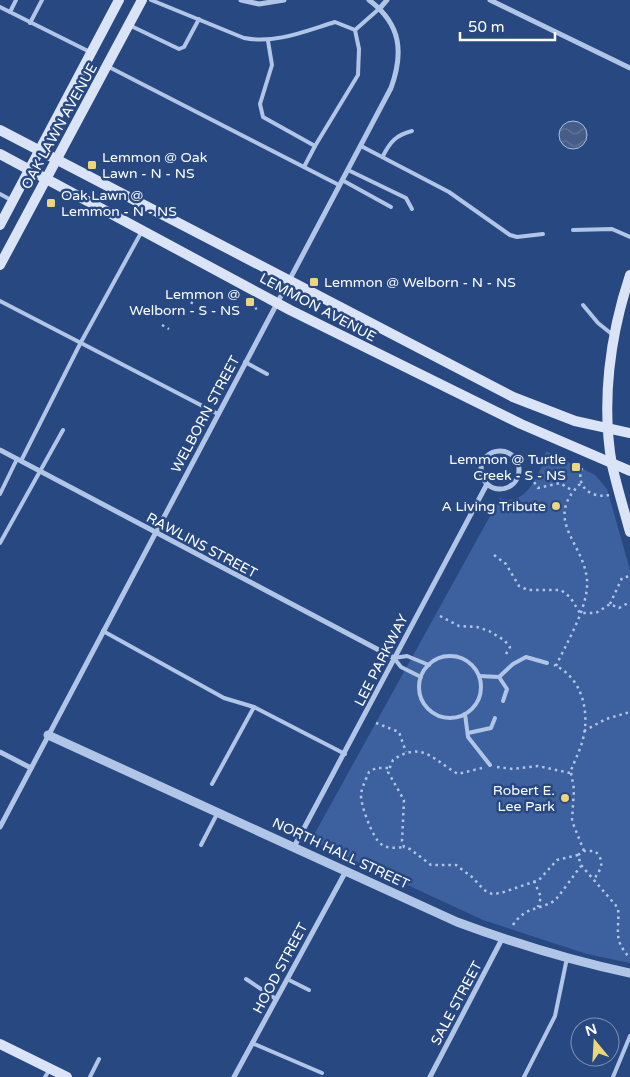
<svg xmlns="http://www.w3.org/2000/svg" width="630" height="1077" viewBox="0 0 630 1077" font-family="'Varela Round',sans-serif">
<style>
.green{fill:#3d619f}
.water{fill:url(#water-waves);stroke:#a6bfe6}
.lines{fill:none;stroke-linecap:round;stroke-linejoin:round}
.path{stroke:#b1c5e6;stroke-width:2.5;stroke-dasharray:2.5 4;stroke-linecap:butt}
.service{stroke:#b1c5e6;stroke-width:4}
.minor{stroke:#b1c5e6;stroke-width:5}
.tertiary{stroke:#b1c5e6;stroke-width:9}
.secondary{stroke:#dae4f6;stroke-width:10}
.poi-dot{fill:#edd578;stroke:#284882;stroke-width:2}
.labels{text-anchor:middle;stroke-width:5;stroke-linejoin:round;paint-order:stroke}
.street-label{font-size:14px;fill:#fff;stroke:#284882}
.poi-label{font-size:14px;fill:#fff;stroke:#284882;text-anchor:end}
</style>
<defs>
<pattern id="water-waves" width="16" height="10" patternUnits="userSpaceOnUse" patternTransform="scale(1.25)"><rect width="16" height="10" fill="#475d87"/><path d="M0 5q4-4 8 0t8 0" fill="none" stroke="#637599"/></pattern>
</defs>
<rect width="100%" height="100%" fill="#284882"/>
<path class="green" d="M546 451 595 475 607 489 630 570V963L587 954 483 920 321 845 315 838V833L500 498C526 509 542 470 546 451Z"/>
<circle class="water" cx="573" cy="135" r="14"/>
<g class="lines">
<g class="path">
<polyline points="185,299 194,304"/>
<polyline points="255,309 257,308"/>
<polyline points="162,325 169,329"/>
<path d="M582 468C575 486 591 499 609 495"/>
<polyline points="528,480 534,482 538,488 560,483 573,491"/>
<polyline points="494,555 506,564 519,586 528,590 561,590 570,597 580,613 596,613 610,604 619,608 630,602"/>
<polyline points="610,604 622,578 630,576"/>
<polyline points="440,616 459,626 477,627 489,631 504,640 510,647 506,654"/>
<path d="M556 666C567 642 589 606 587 580 584 542 542 520 581 483"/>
<polyline points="376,723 399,732 406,752"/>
<polyline points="584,731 606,719 630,712"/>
<path d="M497 767 513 769 538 766 570 773C574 762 580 751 583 739 590 712 582 677 554 665"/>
<path d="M388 768H376L369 772C366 779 362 787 361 794 360 804 373 839 381 844 387 849 396 848 404 847"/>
<path d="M482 768 458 774C433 760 422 740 393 760L388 772 404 800 402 841 404 847 410 849 431 865H456L472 877 484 890 492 894 501 893 539 880 557 860 578 855 581 865 618 908C620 930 612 939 630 958"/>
<polyline points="571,773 574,789 572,821 584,851"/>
<path d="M578 855 584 851H595C605 861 602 868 594 879"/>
<polyline points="534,881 541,897 538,907"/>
<path d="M513 925C526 906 537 911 554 901 559 897 575 873 581 866"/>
</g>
<g class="service">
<polyline points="16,0 10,12 90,52"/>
<path d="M151 0 244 38C276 44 305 31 335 22L355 30 380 8"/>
<polyline points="0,7 10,12"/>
<polyline points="30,23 42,0"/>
<polyline points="129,25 179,49 184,47 199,19"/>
<polyline points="268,41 272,65 260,104 263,117 315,146 358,75 359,49 355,30"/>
<polyline points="107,66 339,185"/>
<polyline points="361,146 449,192 510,235 517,237 543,234"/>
<path d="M383 156C390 142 396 135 412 131"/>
<polyline points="304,167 315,146"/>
<polyline points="348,170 406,198 412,209"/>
<polyline points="342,180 391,207"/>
<polyline points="0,194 11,200"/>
<polyline points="573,230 612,229 630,237"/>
<polyline points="0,301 218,414"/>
<polyline points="583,305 598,323 613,335"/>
<polyline points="245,362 267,374"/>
<polyline points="21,461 80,344 142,231"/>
<polyline points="0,494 17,459"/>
<polyline points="0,543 63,430"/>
<polyline points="103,631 224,698 254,707 345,754"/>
<circle cx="450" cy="687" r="31"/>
<polyline points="479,676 499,677 507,689 503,701"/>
<polyline points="421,677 401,667 394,658 407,656 429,665"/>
<polyline points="499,677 513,664 526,657 547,663"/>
<polyline points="465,714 468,737 490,765"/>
<polyline points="468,733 491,728 495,718"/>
<polyline points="212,784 254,707"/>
<polyline points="201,845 217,814"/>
<polyline points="246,979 276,999"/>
<polyline points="287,979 309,990"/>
<polyline points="252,1043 322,1073"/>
<polyline points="45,1077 50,1069"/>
<polyline points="90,1077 99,1059"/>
<polyline points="524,1077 555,1016 567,958"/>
<polyline points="613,1077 630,1036"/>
</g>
<g class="minor">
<polyline points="241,0 259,4 284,0"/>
<polyline points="490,0 630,68"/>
<polyline points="380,8 387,0"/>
<polyline points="0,450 394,658"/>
<circle cx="500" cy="470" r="19"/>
<polyline points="0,752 31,768"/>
<path d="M0 827 391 88C404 52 401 24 369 0"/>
<polyline points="294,847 487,484"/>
<polyline points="234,1077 346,871"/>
<polyline points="430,1077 502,939"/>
</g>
<path class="tertiary" d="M48 735 457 922C514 943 571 961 630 973"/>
<g class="secondary">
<polyline points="0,130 513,397 575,421 630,433"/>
<polyline points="0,154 290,310 521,424 630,471"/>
<polyline points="0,225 119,0"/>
<polyline points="0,265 142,0"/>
<path d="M630 275C610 335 601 402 612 465 617 487 624 510 630 532"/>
<polyline points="0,1044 67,1077"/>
</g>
</g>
<g class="poi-dot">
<rect x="87" y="160" width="10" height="10" rx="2.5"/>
<rect x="46" y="198" width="10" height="10" rx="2.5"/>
<rect x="309" y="277" width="10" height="10" rx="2.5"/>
<rect x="245" y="297" width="10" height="10" rx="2.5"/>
<rect x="571" y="462" width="10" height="10" rx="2.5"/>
<circle cx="556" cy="506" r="5"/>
<circle cx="565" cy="798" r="5"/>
</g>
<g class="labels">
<g class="street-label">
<text transform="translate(59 126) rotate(-61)" y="5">OAK LAWN AVENUE</text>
<text transform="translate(318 307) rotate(28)" y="5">LEMMON AVENUE</text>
<text transform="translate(205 414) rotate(-62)" y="5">WELBORN STREET</text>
<text transform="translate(202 545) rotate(28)" y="5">RAWLINS STREET</text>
<text transform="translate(381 660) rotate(-63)" y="5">LEE PARKWAY</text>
<text transform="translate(341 853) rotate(25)" y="5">NORTH HALL STREET</text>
<text transform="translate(280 968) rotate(-62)" y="5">HOOD STREET</text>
<text transform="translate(456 1003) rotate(-62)" y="5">SALE STREET</text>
</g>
<g class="poi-label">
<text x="102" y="162" text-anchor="start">Lemmon @ Oak<tspan x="102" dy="16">Lawn - N - NS</tspan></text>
<text x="61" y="200" text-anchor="start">Oak Lawn @<tspan x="61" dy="16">Lemmon - N - NS</tspan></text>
<text x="324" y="287" text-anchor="start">Lemmon @ Welborn - N - NS</text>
<text x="240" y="299">Lemmon @<tspan x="240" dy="16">Welborn - S - NS</tspan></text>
<text x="566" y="464">Lemmon @ Turtle<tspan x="566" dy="16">Creek - S - NS</tspan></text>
<text x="546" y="511">A Living Tribute</text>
<text x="555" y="795">Robert E.<tspan x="555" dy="16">Lee Park</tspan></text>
</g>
</g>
<g transform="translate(595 1042) rotate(342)"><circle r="24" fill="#284882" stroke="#7e91b4"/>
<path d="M0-4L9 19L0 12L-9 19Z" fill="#edd578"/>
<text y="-8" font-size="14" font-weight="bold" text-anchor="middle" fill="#ffffff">N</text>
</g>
<path d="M460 32v8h95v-8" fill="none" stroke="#ffffff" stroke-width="2.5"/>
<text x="468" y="32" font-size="15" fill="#ffffff" stroke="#284882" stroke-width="4" paint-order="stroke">50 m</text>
</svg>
